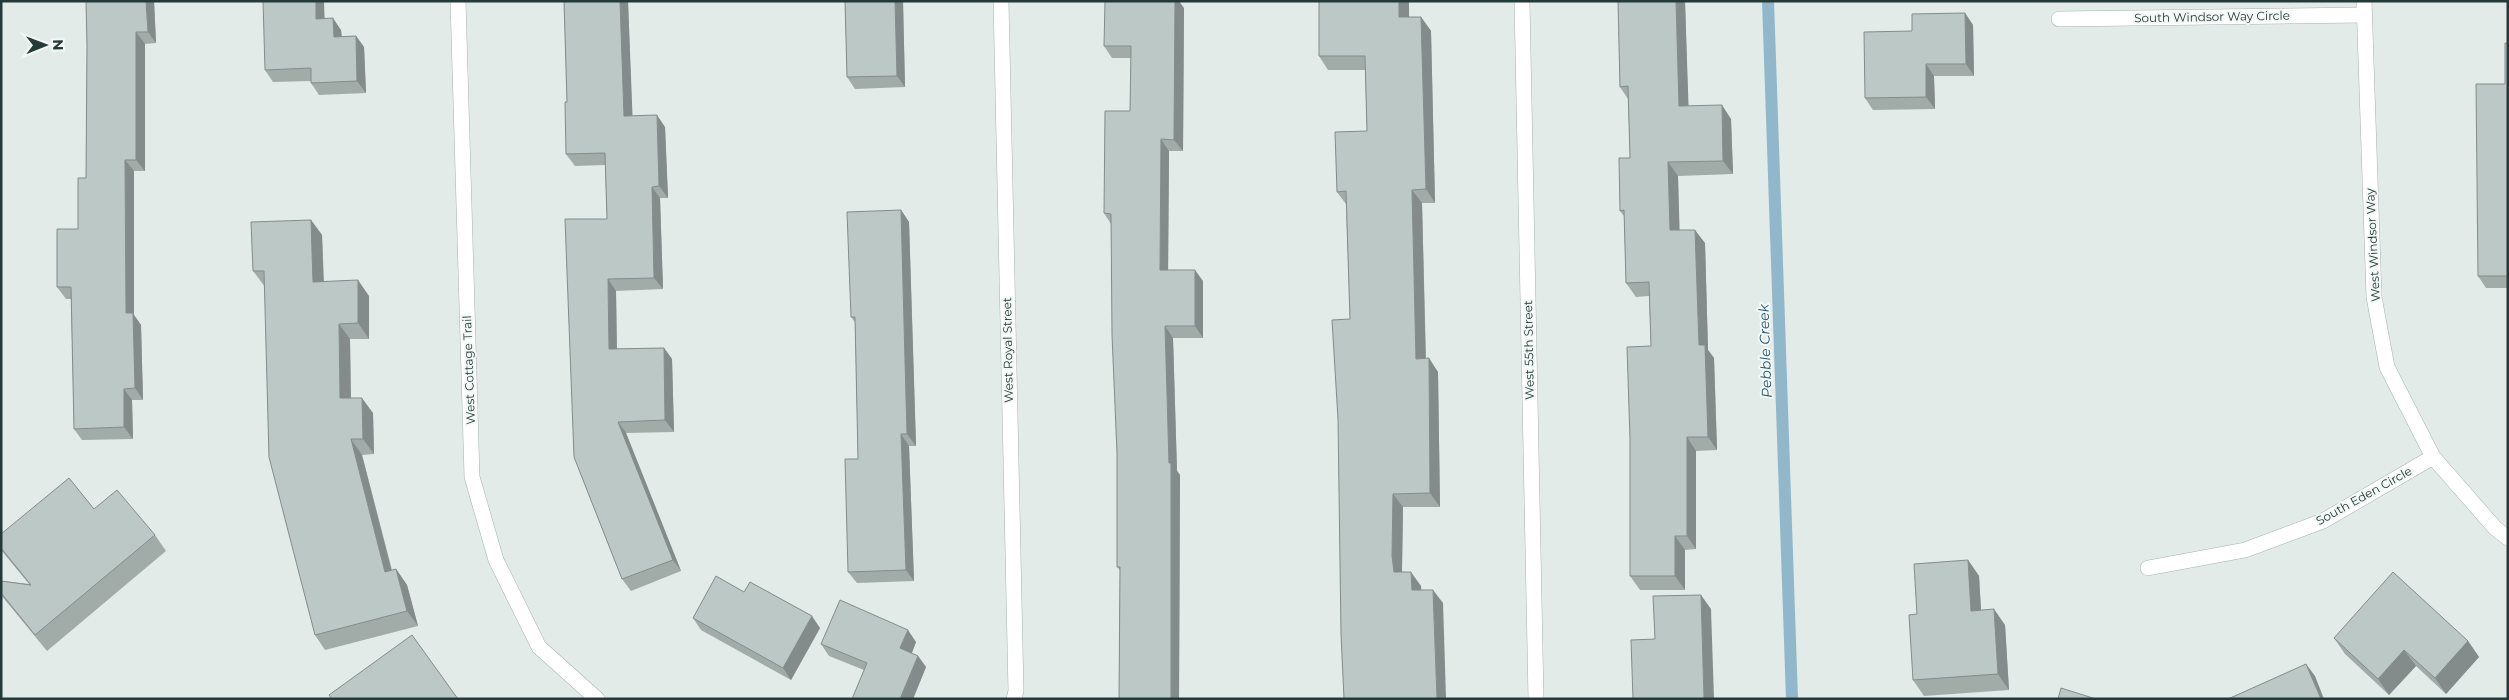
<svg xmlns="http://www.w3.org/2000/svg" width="2509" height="700" viewBox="0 0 2509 700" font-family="Montserrat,sans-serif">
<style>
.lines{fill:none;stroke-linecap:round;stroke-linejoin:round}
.stream{stroke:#91b7ca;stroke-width:12}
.minor-casing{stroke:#a6b2b0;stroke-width:16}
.minor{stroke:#fff;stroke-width:15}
.wall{fill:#a1aca9}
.shaded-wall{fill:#838c8a}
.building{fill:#bbc8c5;stroke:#838c8a}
.labels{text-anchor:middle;stroke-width:4;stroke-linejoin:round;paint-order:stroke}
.street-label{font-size:12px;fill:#243a38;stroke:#f3f8f6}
.water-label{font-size:14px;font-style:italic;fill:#255670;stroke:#f3f8f6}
</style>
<rect width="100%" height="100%" fill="#e3ebe9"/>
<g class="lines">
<polyline class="stream" points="1768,1 1792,699"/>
<defs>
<g id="minor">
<polyline points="458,1 472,477 496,560 539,647 597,699"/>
<polyline points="1001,1 1016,691 1014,699"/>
<polyline points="1522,1 1536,699"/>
<polyline points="2364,1 2374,297 2387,367 2433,457 2495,528 2508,538"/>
<polyline points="2059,19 2364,15"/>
<polyline points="2148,568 2245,550 2323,521 2433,457"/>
</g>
</defs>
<use href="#minor" class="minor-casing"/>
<use href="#minor" class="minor"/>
</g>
<g class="wall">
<polygon points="86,1 154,1 156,43 145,44 145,171 134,171 134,315 141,325 143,400 132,400 133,439 82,440 74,429 71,299 66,299 57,287 78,229 86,178 87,45"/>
<polygon points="564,1 628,1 632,116 665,127 668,198 660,198 663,289 616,291 617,349 664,348 672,359 674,432 626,433 681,571 631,591 622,579 574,457 607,219 605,165 575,166 566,154 567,102"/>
<polygon points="845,1 903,1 905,87 855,89 847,77"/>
<polygon points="1319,1 1409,1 1409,17 1421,17 1431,31 1435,203 1422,203 1426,358 1438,372 1440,507 1403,507 1402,569 1402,572 1421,586 1421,590 1443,603 1344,699 1350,319 1346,204 1337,192 1367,131 1365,70 1328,70 1319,56"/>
<polygon points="1618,1 1685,1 1688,106 1731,119 1733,174 1678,176 1679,230 1705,243 1708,350 1714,358 1717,450 1696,451 1696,549 1685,550 1685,590 1640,590 1630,576 1651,346 1649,296 1636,297 1626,283 1624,216 1620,211 1630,158 1628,99 1620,87"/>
<polygon points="1184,8 1183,151 1169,151 1168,270 1203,281 1203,338 1173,338 1177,471 1180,475 1179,699 1119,699 1120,570 1117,567 1117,453 1111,224 1104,213 1130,111 1131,58 1112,58 1104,46"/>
<polygon points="1965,13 1973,25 1974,76 1934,76 1935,109 1873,110 1865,98 1912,31"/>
<polygon points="324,19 341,30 342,36 356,36 364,47 366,93 319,95 311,83 311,81 273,82 265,70"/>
<polygon points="2508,43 2508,288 2486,288 2478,276 2505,84"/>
<polygon points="901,210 909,222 916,446 909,446 914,581 857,583 848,572 858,459 855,322 851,317"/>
<polygon points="311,220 322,235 324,281 369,296 369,339 350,339 351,398 373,413 374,454 362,455 392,570 396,569 407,585 418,626 325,650 315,635 265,287 253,271"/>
<polygon points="94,509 155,535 166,551 47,651 1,595 1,581 29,584 1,550 1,534"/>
<polygon points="1968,560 1979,576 1981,610 2005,625 2009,690 1924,696 1913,680 1917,614"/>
<polygon points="744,592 820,628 791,680 701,630 693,618"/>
<polygon points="2334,638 2468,641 2479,657 2446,694 2416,666 2389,695 2345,654"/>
<polygon points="916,642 912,653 918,656 926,667 913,699 852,699 864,670 829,656 821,644"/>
</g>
<g class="shaded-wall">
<polygon points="146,1 154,1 156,43 148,32"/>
<polygon points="316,1 324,1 325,31 316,19"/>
<polygon points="620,1 628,1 633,128 624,116"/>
<polygon points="895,1 903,1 905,87 897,76"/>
<polygon points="1175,1 1179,1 1184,8 1183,151 1174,140"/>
<polygon points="1399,1 1409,1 1409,31 1399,17"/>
<polygon points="1676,1 1685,1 1689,120 1679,106"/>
<polygon points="1965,13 1973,25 1974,76 1966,64"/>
<polygon points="1421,17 1431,31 1435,203 1426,189"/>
<polygon points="333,18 341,30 342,48 334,37"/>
<polygon points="136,32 145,44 145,171 136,160"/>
<polygon points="356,36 364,47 366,93 357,81"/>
<polygon points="1926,64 1934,76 1935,109 1926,97"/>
<polygon points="1722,105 1731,119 1733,174 1723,161"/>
<polygon points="657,115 665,127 668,198 659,186"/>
<polygon points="1161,139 1169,151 1168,282 1160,270"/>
<polygon points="125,160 134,171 134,315 141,325 143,400 135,388 126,313"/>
<polygon points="1668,162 1678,176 1680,244 1670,230"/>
<polygon points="652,187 660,198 663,289 654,278"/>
<polygon points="1412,190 1422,203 1426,372 1416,359"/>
<polygon points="901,210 909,222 916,446 907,434"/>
<polygon points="311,220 322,235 324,297 313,282"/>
<polygon points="1695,230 1705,243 1708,350 1714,358 1717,450 1708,437 1699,345"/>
<polygon points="1195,270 1203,281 1203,338 1195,326"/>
<polygon points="608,279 616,291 617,361 609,349"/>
<polygon points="358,280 369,296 369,339 358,323"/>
<polygon points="339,324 350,339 351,413 340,398"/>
<polygon points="1165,326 1173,338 1177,471 1180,475 1179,699 1171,699 1169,463"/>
<polygon points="664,348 672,359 674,432 665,420"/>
<polygon points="1429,358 1438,372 1440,507 1430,493"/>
<polygon points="124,389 132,400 133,439 124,427"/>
<polygon points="362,398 373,413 374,454 363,439"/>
<polygon points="618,422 626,433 681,571 673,560"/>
<polygon points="901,434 909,446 914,581 906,570"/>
<polygon points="1687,437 1696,451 1696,549 1687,536"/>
<polygon points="351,439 362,455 396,588 385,572"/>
<polygon points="1393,494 1403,507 1402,569 1403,586 1394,572 1392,556"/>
<polygon points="1675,536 1685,550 1685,590 1675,576"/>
<polygon points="1968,560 1979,576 1982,627 1971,611"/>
<polygon points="396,569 407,585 418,626 407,611"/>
<polygon points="1411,572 1421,586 1422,604 1412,590"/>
<polygon points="1433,590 1443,603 1446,699 1437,699"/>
<polygon points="1701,595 1711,609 1714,699 1704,699"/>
<polygon points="1994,609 2005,625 2009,690 1998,674"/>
<polygon points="812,616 820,628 791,680 783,668"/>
<polygon points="908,630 916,642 909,660 900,648"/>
<polygon points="2468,641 2479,657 2446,694 2435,678"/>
<polygon points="2404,650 2416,666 2389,695 2378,679"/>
<polygon points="918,656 926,667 913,699 900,699"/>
<polygon points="2306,664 2315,676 2324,699 2321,699"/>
</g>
<g class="building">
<polygon points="86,1 146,1 148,32 136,32 136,160 125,160 126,313 133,313 135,388 124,389 124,427 74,429 71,287 57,287 57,229 78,229 78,178 86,178 87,45"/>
<polygon points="263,1 316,1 316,19 333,18 334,37 356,36 357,81 311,83 311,68 265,70"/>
<polygon points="564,1 620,1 624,116 657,115 659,186 652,187 654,278 608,279 609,349 664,348 665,420 618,422 673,560 622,579 574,457 565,219 607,219 605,153 566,154 565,102 567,102"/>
<polygon points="845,1 895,1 897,76 847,77"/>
<polygon points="1105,1 1175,1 1174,140 1161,139 1160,270 1195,270 1195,326 1165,326 1169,463 1171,463 1171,699 1119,699 1120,567 1117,567 1117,453 1112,335 1111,214 1104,213 1105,111 1130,111 1131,46 1104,46"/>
<polygon points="1319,1 1399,1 1399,17 1421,17 1426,189 1412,190 1416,359 1429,358 1430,493 1393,494 1392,556 1394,572 1411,572 1412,590 1433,590 1437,699 1344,699 1341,634 1338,419 1332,320 1350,319 1346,191 1337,192 1335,132 1367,131 1365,56 1319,56"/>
<polygon points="1618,1 1676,1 1679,106 1722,105 1723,161 1668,162 1670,230 1695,230 1699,345 1705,345 1708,437 1687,437 1687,536 1675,536 1675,576 1630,576 1630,439 1627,347 1651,346 1649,282 1626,283 1624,210 1620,211 1619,158 1630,158 1628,86 1620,87"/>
<polygon points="1965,13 1966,64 1926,64 1926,97 1865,98 1864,32 1912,31 1912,14"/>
<polygon points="2505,43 2508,43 2508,276 2478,276 2476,84 2505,84"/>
<polygon points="901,210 907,434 901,434 906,570 848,572 845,459 858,459 855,317 851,317 847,212"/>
<polygon points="311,220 313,282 358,280 358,323 339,324 340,398 362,398 363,439 351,439 385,572 396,569 407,611 315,635 269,457 264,271 253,271 251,222"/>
<polygon points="69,478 94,509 117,490 155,535 35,635 1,593 1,581 31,585 1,548 1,534"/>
<polygon points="1968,560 1971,611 1994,609 1998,674 1913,680 1909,615 1917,614 1914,564"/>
<polygon points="2393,572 2468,641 2435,678 2404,650 2378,679 2334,638"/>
<polygon points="716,576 744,592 750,582 812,616 783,668 693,618"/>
<polygon points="1701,595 1704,699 1633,699 1631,640 1655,639 1653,596"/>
<polygon points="840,600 908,630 900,648 918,656 900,699 852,699 867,663 821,644"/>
<polygon points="412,635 458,699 332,699 329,695"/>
<polygon points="2306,664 2321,699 2228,699"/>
<polygon points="2061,688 2096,699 2058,699"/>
</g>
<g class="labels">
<g class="street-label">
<text transform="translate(2212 17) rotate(-1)" y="4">South Windsor Way Circle</text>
<text transform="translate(2373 245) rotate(-93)" y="4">West Windsor Way</text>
<text transform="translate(1008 350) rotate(-91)" y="4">West Royal Street</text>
<text transform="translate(1529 350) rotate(-91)" y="4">West 55th Street</text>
<text transform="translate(469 370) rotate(-92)" y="4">West Cottage Trail</text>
<text transform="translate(2364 496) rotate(-29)" y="4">South Eden Circle</text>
</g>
<g class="water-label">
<text transform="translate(1765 351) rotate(-92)" y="5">Pebble Creek</text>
</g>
</g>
<rect width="2509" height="700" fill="none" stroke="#243a38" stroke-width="5"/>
<g transform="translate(45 45) rotate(89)" stroke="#f3f8f6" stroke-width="4" paint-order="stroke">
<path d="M0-4L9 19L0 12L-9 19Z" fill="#243a38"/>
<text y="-8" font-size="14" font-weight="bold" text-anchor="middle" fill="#243a38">N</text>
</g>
</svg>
